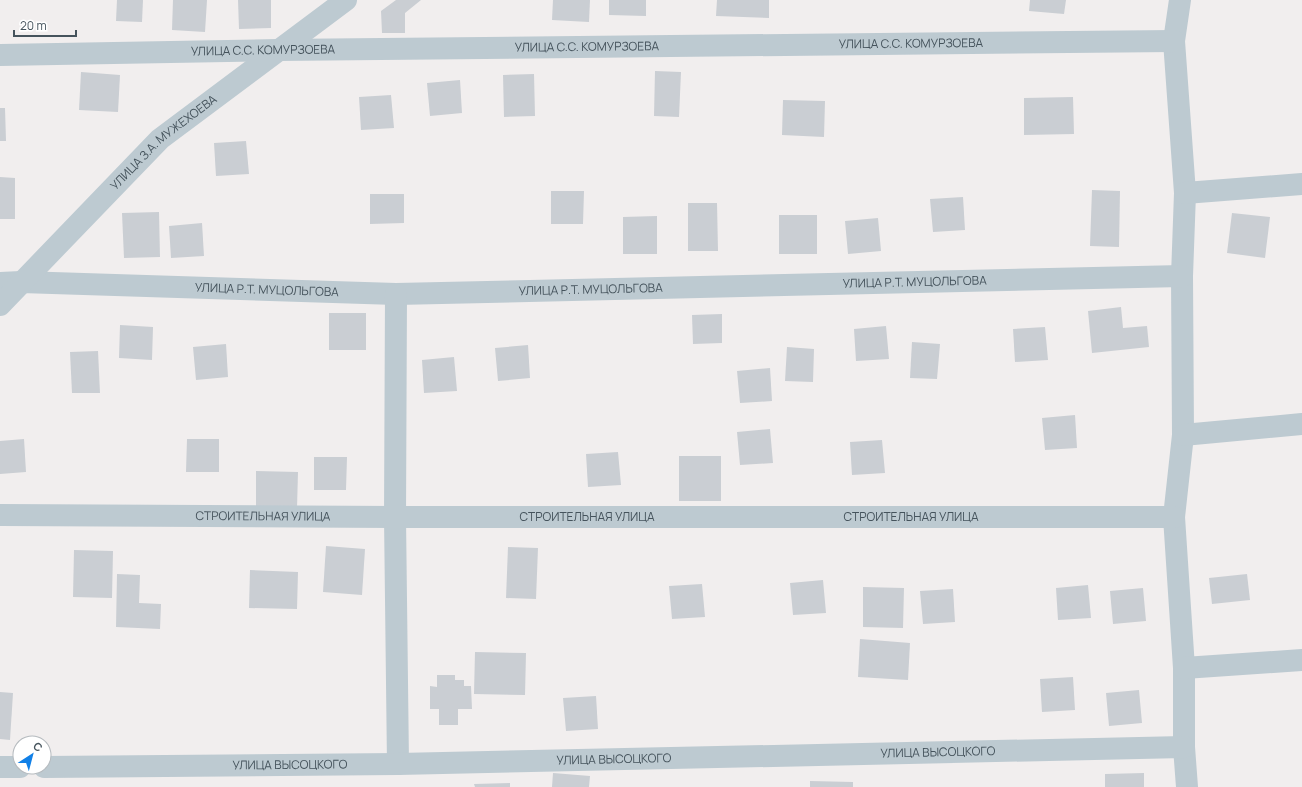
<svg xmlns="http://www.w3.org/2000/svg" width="1302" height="787" viewBox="0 0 1302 787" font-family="Manrope,sans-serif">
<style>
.building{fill:#caced3}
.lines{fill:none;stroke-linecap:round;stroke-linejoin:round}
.minor{stroke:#bdcad1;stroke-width:22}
.labels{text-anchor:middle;stroke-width:3;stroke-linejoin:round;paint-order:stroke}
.street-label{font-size:12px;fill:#45535c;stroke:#fff}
</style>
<rect width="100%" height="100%" fill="#f1eeee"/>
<g class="building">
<polygon points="117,0 143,0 142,22 116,21"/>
<polygon points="173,0 207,0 205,32 172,30"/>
<polygon points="238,0 271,0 271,28 239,29"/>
<polygon points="396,0 421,0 405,13 405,33 382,33 381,11"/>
<polygon points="553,0 590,0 589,22 552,20"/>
<polygon points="609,0 646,0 646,16 609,15"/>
<polygon points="717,0 769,0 769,18 716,16"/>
<polygon points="1030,0 1066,0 1064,14 1029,11"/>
<polygon points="655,71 681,72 679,117 654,116"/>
<polygon points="81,72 120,75 118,112 79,110"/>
<polygon points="534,74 535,116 504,117 503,75"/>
<polygon points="460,80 462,113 430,116 427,83"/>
<polygon points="391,95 394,128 361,130 359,97"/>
<polygon points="1073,97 1074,134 1024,135 1024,98"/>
<polygon points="783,100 825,101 824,137 782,135"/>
<polygon points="0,108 5,108 6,141 0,141"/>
<polygon points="246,141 249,174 216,176 214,143"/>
<polygon points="0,177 15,178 15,219 0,219"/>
<polygon points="1092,190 1120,191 1119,247 1090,246"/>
<polygon points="551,191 584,191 583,224 551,224"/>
<polygon points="370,194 404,194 404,223 370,224"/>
<polygon points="963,197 965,230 933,232 930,199"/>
<polygon points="688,203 717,203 718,251 688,251"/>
<polygon points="159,212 160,257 124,258 122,213"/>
<polygon points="1232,213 1270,217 1265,258 1227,253"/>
<rect x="779" y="215" width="38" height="39"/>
<polygon points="657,216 657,254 623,254 623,217"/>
<polygon points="878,218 881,251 848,254 845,221"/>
<polygon points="202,223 204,256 171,258 169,226"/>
<polygon points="1121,307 1123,328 1147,326 1149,347 1092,353 1088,311"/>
<rect x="329" y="313" width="37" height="37"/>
<polygon points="722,314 722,343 693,344 692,315"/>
<polygon points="120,325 153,327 152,360 119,358"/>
<polygon points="886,326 889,359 856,361 854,329"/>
<polygon points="1045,327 1048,360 1015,362 1013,329"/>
<polygon points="912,342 940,344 937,379 910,378"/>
<polygon points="226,344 228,377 196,380 193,347"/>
<polygon points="528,345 530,378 498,381 495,348"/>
<polygon points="787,347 814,349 813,382 785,381"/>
<polygon points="98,351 100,393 72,393 70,352"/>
<polygon points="454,357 457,391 424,393 422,360"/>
<polygon points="770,368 772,401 740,403 737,371"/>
<polygon points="1075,415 1077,448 1045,450 1042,418"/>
<polygon points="770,429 773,463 740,465 737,432"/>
<polygon points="24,439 26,472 0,474 0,441"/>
<polygon points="187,439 219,439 219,472 186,472"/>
<polygon points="882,440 885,473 852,475 850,442"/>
<polygon points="618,452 621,485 588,487 586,454"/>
<rect x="679" y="456" width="42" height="45"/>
<polygon points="314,457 347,457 346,490 314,490"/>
<polygon points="256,471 298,472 297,508 256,507"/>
<polygon points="326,546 365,549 362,595 323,592"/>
<polygon points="508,547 538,548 536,599 506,598"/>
<polygon points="74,550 113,551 112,598 73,597"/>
<polygon points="250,570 298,572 297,609 249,608"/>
<polygon points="117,574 140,575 139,603 161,604 160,629 116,627"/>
<polygon points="1247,574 1250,600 1212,604 1209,578"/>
<polygon points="823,580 826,613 793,615 790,583"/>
<polygon points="702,584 705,617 672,619 669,586"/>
<polygon points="1088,585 1091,618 1058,620 1056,588"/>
<polygon points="863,587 904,588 903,628 863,627"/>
<polygon points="1143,588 1146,621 1113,624 1110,591"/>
<polygon points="953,589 955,622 923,624 920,591"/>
<polygon points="860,639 910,643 908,680 858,677"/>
<polygon points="475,652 526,653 525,695 474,694"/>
<polygon points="437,675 455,675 455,680 464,680 464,686 471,686 472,709 458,709 458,725 439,725 439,709 430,709 430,686 437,687"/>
<polygon points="1073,677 1075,710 1042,712 1040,679"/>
<polygon points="1139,690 1142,723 1109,726 1106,693"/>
<polygon points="0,692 13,693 10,740 0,739"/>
<polygon points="596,696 598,729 566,731 563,698"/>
<polygon points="553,773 590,776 589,787 552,787"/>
<polygon points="1144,773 1144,787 1105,787 1105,774"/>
<polygon points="810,781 853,782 853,787 810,787"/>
<polygon points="510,783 510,787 475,787 474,784"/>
</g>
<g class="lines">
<g class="minor">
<polyline points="1180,0 1174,41 1185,193 1182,276 1183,435 1174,517 1184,668 1184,747 1187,787"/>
<path id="s1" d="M0 55 278 50 1174 41"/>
<polyline points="1185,193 1302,184"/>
<path id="s2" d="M0 283 21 282 396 294 1182 276"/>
<polyline points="396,294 395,517 398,764"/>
<path id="s3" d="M0 305 160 139 346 0"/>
<polyline points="1183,435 1302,424"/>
<path id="s4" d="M0 515 395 517H1174"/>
<polyline points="1184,668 1302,660"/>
<polyline points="0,767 20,767"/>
<path id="s5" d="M44 767 398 764 1184 747"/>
</g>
</g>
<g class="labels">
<g class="street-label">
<text dy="4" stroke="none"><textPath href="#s1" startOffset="911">УЛИЦА С.С. КОМУРЗОЕВА</textPath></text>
<text dy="4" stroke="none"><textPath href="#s1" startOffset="587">УЛИЦА С.С. КОМУРЗОЕВА</textPath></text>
<text dy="4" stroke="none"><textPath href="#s1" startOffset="263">УЛИЦА С.С. КОМУРЗОЕВА</textPath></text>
<text dy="4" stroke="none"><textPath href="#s3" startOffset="231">УЛИЦА З.А. МУЖЕХОЕВА</textPath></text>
<text dy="4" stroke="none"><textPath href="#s2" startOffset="915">УЛИЦА Р.Т. МУЦОЛЬГОВА</textPath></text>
<text dy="4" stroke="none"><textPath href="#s2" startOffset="267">УЛИЦА Р.Т. МУЦОЛЬГОВА</textPath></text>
<text dy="4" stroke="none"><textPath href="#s2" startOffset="591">УЛИЦА Р.Т. МУЦОЛЬГОВА</textPath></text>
<text dy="4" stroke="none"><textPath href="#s4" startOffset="263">СТРОИТЕЛЬНАЯ УЛИЦА</textPath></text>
<text dy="4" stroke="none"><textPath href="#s4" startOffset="587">СТРОИТЕЛЬНАЯ УЛИЦА</textPath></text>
<text dy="4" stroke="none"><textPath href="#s4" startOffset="911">СТРОИТЕЛЬНАЯ УЛИЦА</textPath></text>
<text dy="4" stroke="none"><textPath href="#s5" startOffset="894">УЛИЦА ВЫСОЦКОГО</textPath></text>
<text dy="4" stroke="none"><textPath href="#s5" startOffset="570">УЛИЦА ВЫСОЦКОГО</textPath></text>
<text dy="4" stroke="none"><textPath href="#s5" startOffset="246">УЛИЦА ВЫСОЦКОГО</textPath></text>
</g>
</g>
<g transform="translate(32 755) rotate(36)"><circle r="19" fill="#ffffff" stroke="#b5babe"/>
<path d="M0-3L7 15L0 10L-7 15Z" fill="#1180e7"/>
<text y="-6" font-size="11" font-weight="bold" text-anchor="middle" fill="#45535c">С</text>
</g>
<path d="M14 30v6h62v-6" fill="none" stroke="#45535c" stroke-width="2"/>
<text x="20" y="30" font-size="12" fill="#45535c" stroke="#ffffff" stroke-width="3" paint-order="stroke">20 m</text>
</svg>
